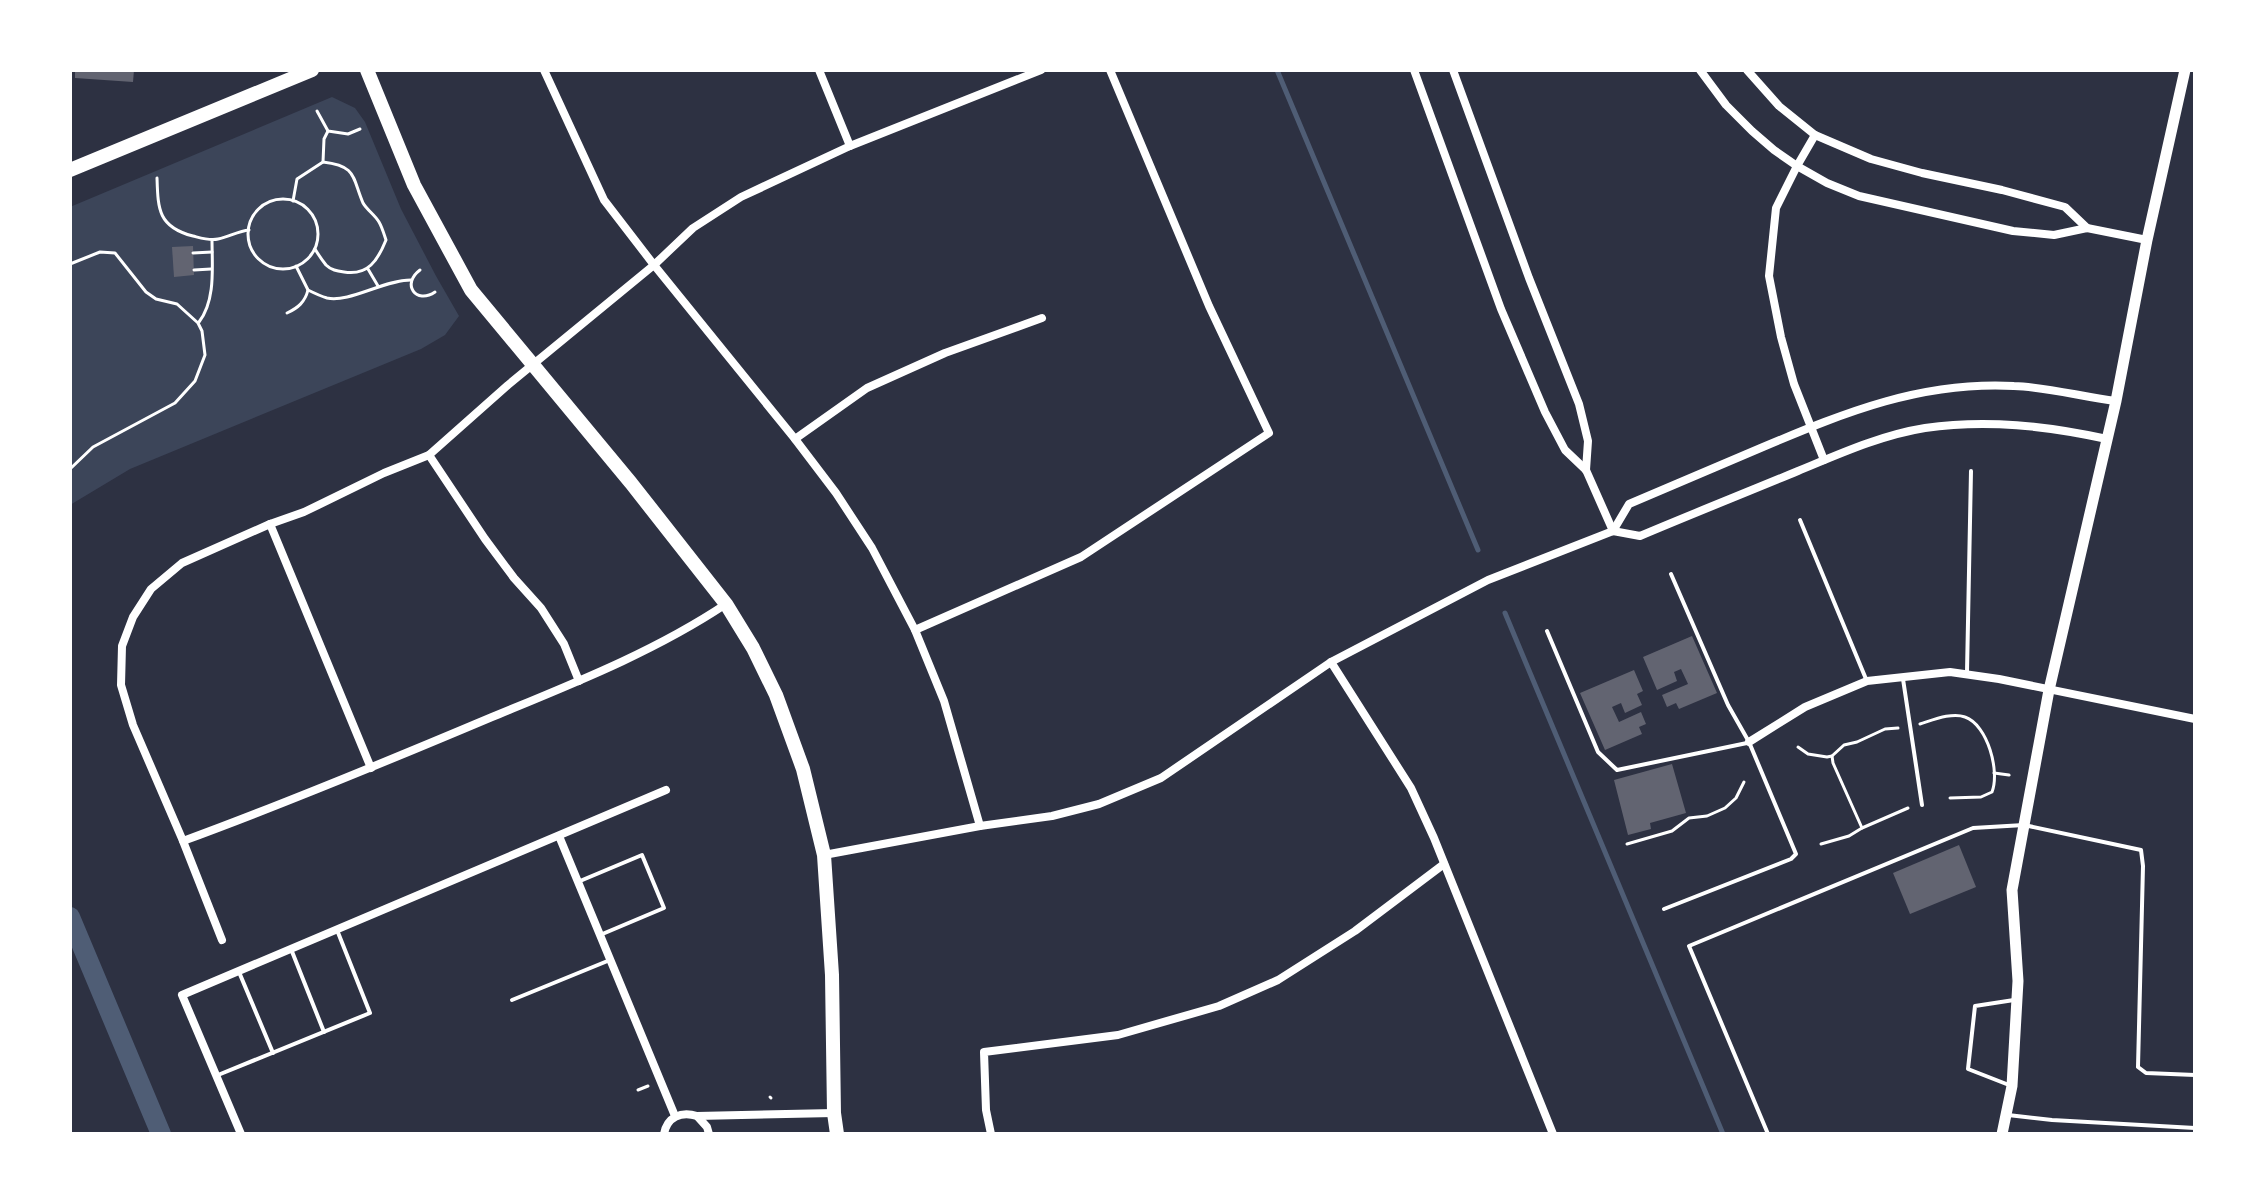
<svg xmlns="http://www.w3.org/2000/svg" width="2265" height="1204" viewBox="0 0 2265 1204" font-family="Karla,sans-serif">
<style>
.green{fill:#3c4559}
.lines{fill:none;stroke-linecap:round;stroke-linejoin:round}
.stream{stroke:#4f5d75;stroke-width:5}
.canal{stroke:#4f5d75;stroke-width:20}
.building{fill:#626471}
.path{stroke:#fff;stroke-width:3}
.service{stroke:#fff;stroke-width:4}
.minor{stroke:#fff;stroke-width:8}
.tertiary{stroke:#fff;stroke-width:11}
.primary{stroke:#fff;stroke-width:14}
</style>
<rect width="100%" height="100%" fill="#2d3142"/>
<polygon class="green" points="332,97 355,108 365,122 401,209 436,276 459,316 445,335 421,349 130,469 70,505 70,207"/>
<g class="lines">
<g class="stream">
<polyline points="1277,70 1478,550"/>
<polyline points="1505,613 1723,1134"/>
</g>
<polyline class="canal" points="70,917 161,1134"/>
</g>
<g class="building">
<polygon points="75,70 134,70 133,82 75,78"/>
<polygon points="193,246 194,275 174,277 172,247"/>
<polygon points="1692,636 1717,693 1679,709 1676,703 1667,707 1662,695 1688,684 1681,669 1674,672 1677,681 1657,690 1643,657"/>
<polygon points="1634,670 1643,691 1637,694 1642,705 1625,713 1621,703 1612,707 1619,722 1641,712 1646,724 1639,727 1642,734 1605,750 1580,693"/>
<polygon points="1672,764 1686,813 1650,823 1651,829 1628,835 1614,780"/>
<polygon points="1959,845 1976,887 1910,914 1893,873"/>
</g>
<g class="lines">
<g class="path">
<polyline points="317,111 328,131 348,134 360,129"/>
<path d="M157 178C158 209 158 227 193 236 201 238 210 241 218 239 229 237 238 231 249 230"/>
<circle cx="283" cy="234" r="35"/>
<polyline points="293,201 297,179 323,162 324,139 328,131"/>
<path d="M315 249C318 254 322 260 326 265 331 270 337 271 344 272 368 276 378 260 386 240 384 234 382 227 379 222 375 215 367 210 363 203 352 177 357 166 323 162"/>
<polyline points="193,253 212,252"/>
<polyline points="70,264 100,252 115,253 146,292 156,299 177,304 198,323 202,331 205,355 195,381 175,403 93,447 70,469"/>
<path d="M296 266 308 290C314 293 320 296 327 298 349 303 384 280 411 280"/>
<polyline points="368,269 378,286"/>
<polyline points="194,270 211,269"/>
<path d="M420 270C401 284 416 305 435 292"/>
<path d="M287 313C298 308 305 302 308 290"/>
<path d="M199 322C216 300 212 266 212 240"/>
<path d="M1920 724C1933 720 1952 712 1965 717 1988 725 2000 772 1992 792L1981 797 1950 798"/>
<polyline points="1798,747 1808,754 1827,757 1832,756 1844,745 1857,742 1885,729 1898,728"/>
<polyline points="1832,756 1833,763 1862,828"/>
<polyline points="1994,773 2009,775"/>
<polyline points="1627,844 1672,831 1689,818 1707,816 1725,808 1736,798 1744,782"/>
<polyline points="1821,844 1849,836 1862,828 1908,808"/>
<polyline points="638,1090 648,1086"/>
<polyline points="770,1097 771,1098"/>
</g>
<g class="service">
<polyline points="1800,520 1866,679"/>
<polyline points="1547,631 1598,752 1617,770 1747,743"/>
<polyline points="1967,672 1971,471"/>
<polyline points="1903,679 1922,805"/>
<polyline points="580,881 642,855 664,908 600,935"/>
<polyline points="1664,909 1791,859 1796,854 1749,742 1728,705 1671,574"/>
<polyline points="291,949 324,1032"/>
<polyline points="239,972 273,1053"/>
<polyline points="512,1000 610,960"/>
<polyline points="218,1075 370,1013 337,930"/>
<polyline points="2009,1085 1968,1069 1975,1006 2014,1000"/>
<polyline points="2008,1115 2052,1120 2195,1128"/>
<polyline points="1768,1134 1689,946 1973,828 2024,825 2141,850 2143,866 2138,1067 2146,1073 2195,1075"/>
</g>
<g class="minor">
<polyline points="544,70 604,200 654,265 795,439 836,493 872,548 915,630 944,701 980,826"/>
<polyline points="819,70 850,146"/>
<polyline points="1414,70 1501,309 1545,412 1565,450 1586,470 1613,531"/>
<polyline points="1453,70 1529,278 1579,404 1588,441 1586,470"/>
<polyline points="1700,70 1726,105 1752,131 1774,150 1797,166 1827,183 1859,196 2013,231 2054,235 2087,228 2147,240"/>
<polyline points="1747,70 1779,106 1815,135 1871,159 1922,173 2002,190 2065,207 2087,228"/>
<polyline points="1815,135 1797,166 1776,208 1769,276 1781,337 1794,384 1824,460"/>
<polyline points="795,439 867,388 945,353 1042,318"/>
<polyline points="429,455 485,539 514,578 541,608 564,644 579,681"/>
<polyline points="270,524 371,768"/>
<path d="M1613 531 1629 504C1674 485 1718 466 1763 447 1846 412 1922 381 2014 386 2048 387 2082 397 2116 401"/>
<polyline points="915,630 1081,557 1269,433 1209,306 1110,70"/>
<polyline points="1331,662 1411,788 1434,838 1553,1134"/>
<polyline points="1749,742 1805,707 1867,681 1950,672 1999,679 2195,719"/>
<polyline points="559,836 675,1116"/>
<path d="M183 841C287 803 390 760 492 717 572 684 654 652 726 604"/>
<path d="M824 855 980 826 1052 816 1099 804 1161 778 1331 662 1488 580 1613 531 1640 536C1692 514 1745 493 1798 471 1839 454 1881 435 1925 428 1987 419 2047 426 2107 439"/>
<polyline points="222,940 183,841 133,725 121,685 122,646 133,617 151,589 182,563 270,524 304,512 384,473 429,455 508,385 654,265 693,228 741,197 850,146 1041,70"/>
<polyline points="698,1117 707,1127 709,1134"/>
<polyline points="241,1134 182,995 666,790"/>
<path d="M664 1134C667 1117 681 1111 697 1116L834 1113"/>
<polyline points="991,1134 986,1110 984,1052 1118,1035 1219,1006 1278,980 1355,931 1444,864"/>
</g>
<polyline class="tertiary" points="2002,1134 2012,1086 2018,981 2012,890 2049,690 2116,401 2147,240 2185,70"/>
<g class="primary">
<polyline points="367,70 414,185 471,290 631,483 726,604 753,648 776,695 803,769 824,855 832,975 834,1113 837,1134"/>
<polyline points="70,170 312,70"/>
</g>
</g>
<rect width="2265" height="1204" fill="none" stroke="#ffffff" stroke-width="144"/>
</svg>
